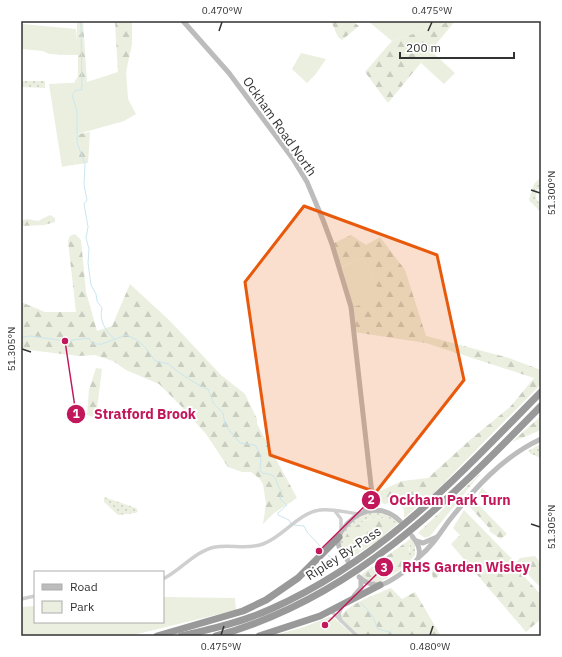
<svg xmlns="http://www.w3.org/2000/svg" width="562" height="657" viewBox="0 0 562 657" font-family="'IBM Plex Sans',sans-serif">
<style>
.grass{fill:url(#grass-dots)}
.forest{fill:url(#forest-firs)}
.green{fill:#eaefdf}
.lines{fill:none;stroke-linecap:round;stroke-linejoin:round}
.stream{stroke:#cbe6f0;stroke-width:1}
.street{stroke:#cfcfcf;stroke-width:3.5}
.secondary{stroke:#bcbcbc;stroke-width:5}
.highway{stroke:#999;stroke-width:7}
.marked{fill:#e8590c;fill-opacity:0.2;stroke:#e8590c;stroke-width:3;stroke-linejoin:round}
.ticks{fill:none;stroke:#323232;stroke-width:1.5}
.labels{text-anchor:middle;stroke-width:4;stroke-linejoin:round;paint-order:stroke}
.street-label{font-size:13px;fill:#323232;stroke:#fff}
.leader{fill:none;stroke:#c2185b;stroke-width:1.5}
.callout-dot{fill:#c2185b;stroke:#fff;stroke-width:1.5}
.mark-label{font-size:12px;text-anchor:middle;font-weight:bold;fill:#fff}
.callout-label{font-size:14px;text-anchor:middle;font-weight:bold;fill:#c2185b;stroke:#fff;stroke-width:4;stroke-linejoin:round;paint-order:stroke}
.neatline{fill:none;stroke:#323232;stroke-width:1.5}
.ticks-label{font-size:10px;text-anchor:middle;fill:#323232}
</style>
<defs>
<pattern id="grass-dots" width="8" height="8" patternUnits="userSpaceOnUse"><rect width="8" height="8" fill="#eaefdf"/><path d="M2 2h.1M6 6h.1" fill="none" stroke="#c9cdc0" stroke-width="1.8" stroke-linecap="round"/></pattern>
<pattern id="forest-firs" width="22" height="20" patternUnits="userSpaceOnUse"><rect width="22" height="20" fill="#eaefdf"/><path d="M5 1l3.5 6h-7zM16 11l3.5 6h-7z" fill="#c9cdc0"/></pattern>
</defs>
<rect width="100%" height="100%" fill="#fff"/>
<g class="grass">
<polygon points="21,81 45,81 45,88 21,87"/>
<polygon points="541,177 541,189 537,189 536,199 541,205 541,212 529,200 534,184"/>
<polygon points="541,444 541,458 531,454 528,451"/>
<polygon points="104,497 136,508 138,511 136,513 118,515 104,502"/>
<path d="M373 512 386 514 399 523 397 524C393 523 391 521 388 520 375 514 364 520 354 528L351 558 349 560 340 546C341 527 357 517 373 512Z"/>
<polygon points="411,538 415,546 415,555 402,569 378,583 366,580 361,576 362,574 376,580 382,579 410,550 409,540"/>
</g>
<g class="forest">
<polygon points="77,21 83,21 87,82 74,83 78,76 78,55 50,54 43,51 77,40"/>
<polygon points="331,21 352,21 359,26 342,40 338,37"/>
<polygon points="451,21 455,21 388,103 365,72 392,41"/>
<polygon points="115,22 132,22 132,44 126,72 118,72"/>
<polygon points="90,132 88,163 72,165 79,156 74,135"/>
<polygon points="50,215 55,218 55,222 44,225 21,226 21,221 27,219 38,221"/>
<polygon points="75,234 81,240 86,292 97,331 112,326 130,284 170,321 221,375 245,394 257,419 257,424 297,498 274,513 263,524 266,504 263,484 259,478 251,472 242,472 228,467 206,434 181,406 159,384 126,370 113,361 95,355 79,356 21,349 21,302 45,312 76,312 68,241 70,236"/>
<polygon points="351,235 366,245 380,237 405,270 426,336 509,358 541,370 541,384 439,488 404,518 404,510 399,502 384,504 378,500 378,492 402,481 428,478 471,439 510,407 534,378 426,343 354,332 351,307 374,285 373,275 362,258 339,268 332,244"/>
<polygon points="96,368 102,369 97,408 93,417 87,415 89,390"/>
<polygon points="541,416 541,430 512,442"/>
<polygon points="481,473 430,536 425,538 418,533"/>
<polygon points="482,488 495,500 491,507 479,497 479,493"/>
<polygon points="473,499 507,534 501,539 489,531 490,529 468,505"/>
<polygon points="464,510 516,563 520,558 535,556 541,564 541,588 517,563 515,566 541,595 541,619 526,632 451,544 460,535 453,528"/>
<path d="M375 517 387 519 397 524 380 539 351 558 352 551 344 548C341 531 361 522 375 517Z"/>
<path d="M409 540V558C403 567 385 581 374 580 369 579 367 576 362 574Z"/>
<path d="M437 564H443L444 567 436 579 433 578C431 571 432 569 437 564Z"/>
<path d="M391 588 402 599 415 592 441 636H359L342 620 341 615C354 601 375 595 391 588Z"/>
</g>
<g class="green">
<polygon points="368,21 451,21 392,41"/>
<polygon points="22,24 76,29 78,55 50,54 43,51 21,49"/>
<polygon points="431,51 455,73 444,84 421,63"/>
<polygon points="301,53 326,59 315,75 307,83 292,69"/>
<polygon points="118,72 126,72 128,99 136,114 124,121 74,135 79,156 72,165 62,167 49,84 87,82"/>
<polygon points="362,258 373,275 374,285 382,289 371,302 353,307 342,267"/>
<polygon points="163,597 235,598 236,610 129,636 21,636 21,607 35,606 35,622 163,622"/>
<polygon points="329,617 333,617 354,636 272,636 304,627"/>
</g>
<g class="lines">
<g class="stream">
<path d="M81 21 82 90H76L72 95 77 111V143L85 164 84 185 87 200 84 204 88 227 86 238 89 249 88 263 91 285 96 294 97 301 102 308C99 319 105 332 114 338"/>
<path d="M21 337 31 336 65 341 89 338 92 344H102L126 335C141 340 147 349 155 361L169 364C174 370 200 387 208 389L214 404 223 413 225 425 240 443 255 445 261 455 260 470 262 473C281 475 273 481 282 492L280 499 287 505 278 513V515L289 520 291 524"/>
<polyline points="294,525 304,526 307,532 320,546"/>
<polyline points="328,555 332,560"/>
<polyline points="361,603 372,615 378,629 389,632 393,636"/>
</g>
<g class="street">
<polyline points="335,511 341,519 341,531"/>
<path d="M163 579C180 571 195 551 215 547 231 544 247 550 263 544 284 536 298 513 320 510 333 508 347 513 360 514"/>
<polyline points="21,599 35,596"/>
<polyline points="331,611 357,636"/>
<polyline points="341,621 339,614 342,607"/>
</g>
<g class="secondary">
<polyline points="183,21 229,73 293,159 307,182 323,220 332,244 351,307 372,494 376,510"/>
<polyline points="365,511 371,496"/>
<polyline points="416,541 423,543 437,537"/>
<path d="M419 557C431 547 439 535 448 522 474 489 502 457 541 439"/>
<path d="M348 561C344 555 338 549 338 542 338 534 343 529 348 523 363 508 384 505 400 521"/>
<path d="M359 577C364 582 372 585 379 585 387 585 417 564 419 556 421 549 417 542 412 536"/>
<polyline points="354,596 361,588 361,579"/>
</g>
<g class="highway">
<polyline points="157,636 243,611 266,600 298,578 339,537"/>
<path d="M181 636C211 629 242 622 271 609 383 559 457 477 541 392"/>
<path d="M216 636C352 599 446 503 541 406"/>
<polyline points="259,636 320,616 380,585"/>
</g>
</g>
<path class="marked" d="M304 206 437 255 464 380 376 492 270 455 245 282Z"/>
<path class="ticks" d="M219 31 222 22M428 31 432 22M531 190 540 193M22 349 31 352M531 524 540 527M221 635 224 626M430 635 433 626"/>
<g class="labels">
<g class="street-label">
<text transform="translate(280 126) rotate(55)" y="5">Ockham Road North</text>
<text transform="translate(343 553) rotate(-33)" y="5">Ripley By-Pass</text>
</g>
</g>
<path class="leader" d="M65 341L76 414M319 551L371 500M325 625L384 567"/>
<g class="callout-dot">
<circle cx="65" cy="341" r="4"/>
<circle cx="319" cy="551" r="4"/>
<circle cx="325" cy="625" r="4"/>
<circle cx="76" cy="414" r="10"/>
<circle cx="371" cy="500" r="10"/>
<circle cx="384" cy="567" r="10"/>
</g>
<g class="mark-label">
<text x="76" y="418">1</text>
<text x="371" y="504">2</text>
<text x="384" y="572">3</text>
</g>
<g class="callout-label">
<text x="145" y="419">Stratford Brook</text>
<text x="450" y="505">Ockham Park Turn</text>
<text x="466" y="572">RHS Garden Wisley</text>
</g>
<rect width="562" height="657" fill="none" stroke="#ffffff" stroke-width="44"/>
<rect x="34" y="571" width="130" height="52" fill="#ffffff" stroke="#adadad"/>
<rect x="42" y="584" width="20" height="6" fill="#bcbcbc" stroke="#adadad"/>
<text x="70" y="591" font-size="12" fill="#323232">Road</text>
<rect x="42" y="601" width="20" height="12" fill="#eaefdf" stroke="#adadad"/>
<text x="70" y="611" font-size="12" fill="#323232">Park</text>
<path d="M400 52v6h114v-6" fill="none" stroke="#323232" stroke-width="2"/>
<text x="406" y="52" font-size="12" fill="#323232" stroke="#ffffff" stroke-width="3" paint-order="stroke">200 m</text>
<rect x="22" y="22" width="518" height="613" class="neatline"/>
<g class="ticks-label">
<text x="222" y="14">0.470°W</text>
<text x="432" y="14">0.475°W</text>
<text transform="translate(551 193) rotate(-90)" y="4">51.300°N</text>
<text transform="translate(11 349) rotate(-90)" y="4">51.305°N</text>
<text transform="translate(551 527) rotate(-90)" y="4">51.305°N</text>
<text x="221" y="650">0.475°W</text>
<text x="430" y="650">0.480°W</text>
</g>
</svg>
